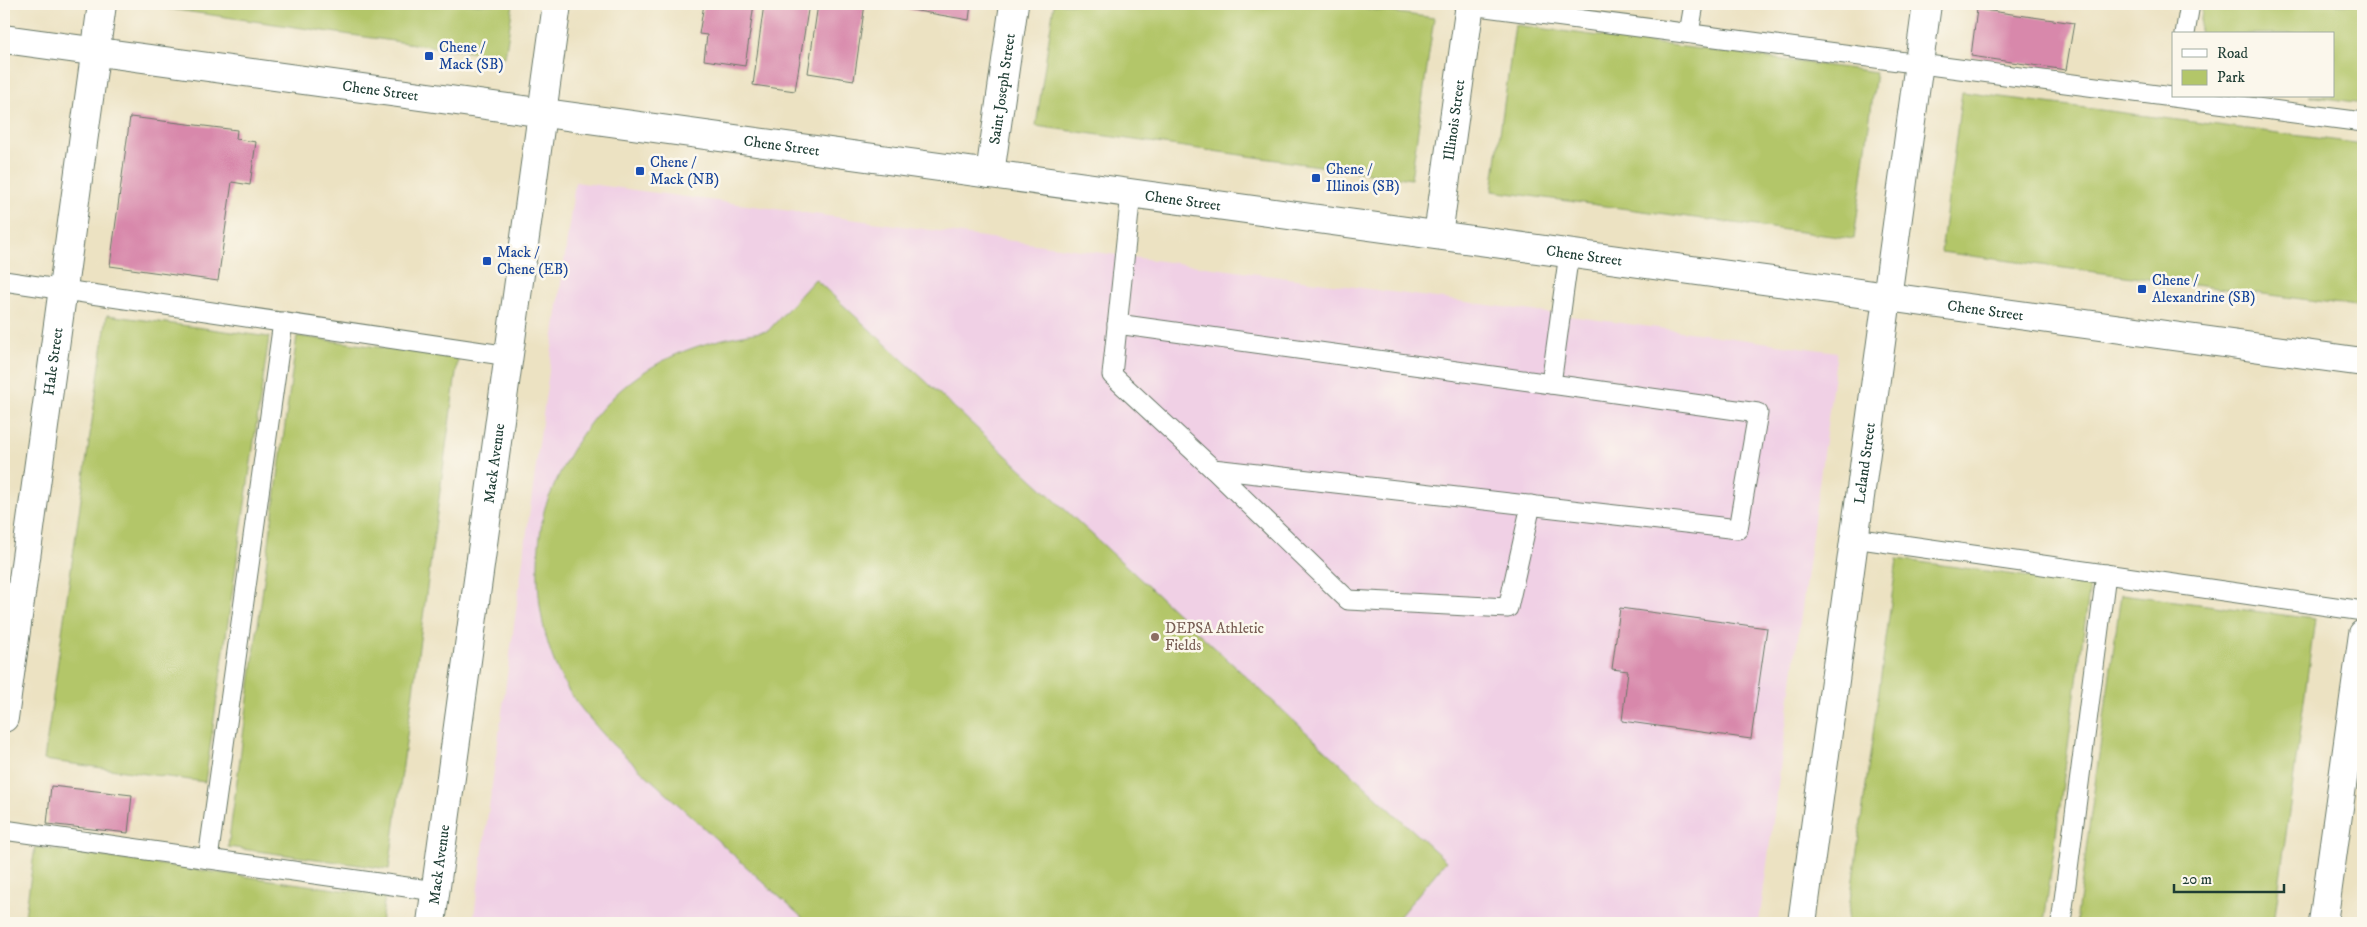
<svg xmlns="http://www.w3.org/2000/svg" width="2367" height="927" viewBox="0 0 2367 927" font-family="'IM FELL DW Pica',serif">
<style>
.built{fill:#f0d0e5}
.green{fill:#b3c669;stroke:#69824e}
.building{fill:#d888ab}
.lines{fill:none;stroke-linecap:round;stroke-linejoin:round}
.service-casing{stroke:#677766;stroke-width:21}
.minor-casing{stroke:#677766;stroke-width:30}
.tertiary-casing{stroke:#677766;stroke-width:30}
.secondary-casing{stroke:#677766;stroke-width:30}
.service{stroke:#fff;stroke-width:19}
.minor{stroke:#fff;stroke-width:28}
.tertiary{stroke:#fff;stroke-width:28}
.secondary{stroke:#fff;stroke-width:28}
.transit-dot{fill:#1a4fb4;stroke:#fbf7ec;stroke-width:2}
.education-dot{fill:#8d6e63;stroke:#fbf7ec;stroke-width:2}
.labels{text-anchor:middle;stroke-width:5;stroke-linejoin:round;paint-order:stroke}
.transit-label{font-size:15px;fill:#164399;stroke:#fbf7ec;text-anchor:start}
.street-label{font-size:15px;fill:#1f3d34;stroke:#fbf7ec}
.education-label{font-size:15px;fill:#785e54;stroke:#fbf7ec;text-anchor:start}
</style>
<rect width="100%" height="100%" fill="#fbf7ec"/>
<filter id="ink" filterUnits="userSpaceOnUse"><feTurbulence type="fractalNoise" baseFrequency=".02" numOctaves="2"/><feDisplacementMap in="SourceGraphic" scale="10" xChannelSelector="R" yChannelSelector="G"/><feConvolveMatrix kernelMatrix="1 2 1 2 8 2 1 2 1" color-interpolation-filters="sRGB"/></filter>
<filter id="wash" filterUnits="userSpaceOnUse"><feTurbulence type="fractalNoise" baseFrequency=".0096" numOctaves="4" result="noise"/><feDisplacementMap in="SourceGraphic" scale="20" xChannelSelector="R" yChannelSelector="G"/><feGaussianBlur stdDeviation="1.12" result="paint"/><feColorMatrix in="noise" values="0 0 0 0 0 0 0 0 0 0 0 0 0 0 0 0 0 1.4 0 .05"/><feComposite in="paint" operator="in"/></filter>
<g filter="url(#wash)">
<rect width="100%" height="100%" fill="#ece2c2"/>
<polygon class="built" points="575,182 1837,352 1759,923 473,923"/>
<g class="green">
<polygon points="150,4 513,4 505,57 149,6"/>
<polygon points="1054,4 1331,4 1434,18 1411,179 1036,126"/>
<polygon points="2203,4 2363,4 2363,103 2309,96 2333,96 2333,34 2199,34"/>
<polygon points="1515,25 1876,72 1854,239 1492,191"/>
<polygon points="1962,92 2363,144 2363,307 1941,252"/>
<path d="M815 279 1446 861 1394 923H808L611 743C592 721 571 700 559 673 536 623 533 565 544 511 546 502 551 494 554 486 574 440 604 397 647 370 686 346 724 337 768 331Z"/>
<polygon points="107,315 269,337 205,782 44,760"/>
<polygon points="297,336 458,358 389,869 228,847"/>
<polygon points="1897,559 2090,585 2044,923 1847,923"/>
<polygon points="2121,594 2315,619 2274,923 2076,923"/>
<polygon points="35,847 385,896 381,923 24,923"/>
</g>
<g id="blocks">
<g class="building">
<polygon points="704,4 754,4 745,66 704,60 707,35 699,34"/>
<polygon points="764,4 809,4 795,91 753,85"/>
<polygon points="818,4 865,4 854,80 808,73"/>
<polygon points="877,4 971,4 969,20"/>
<polygon points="1977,9 2074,23 2066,70 1971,56"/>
<polygon points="130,117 237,130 236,139 256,142 250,185 232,182 218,281 110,266"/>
<polygon points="1620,608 1767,628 1751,739 1622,721 1628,671 1612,669"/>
<polygon points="51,786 132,795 128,833 47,824"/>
</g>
</g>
</g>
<g filter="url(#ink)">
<use href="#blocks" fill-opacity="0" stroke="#677766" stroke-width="1"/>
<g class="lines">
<defs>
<g id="service">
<polyline points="1463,4 2363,122"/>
<polyline points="1689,33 1694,4"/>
<polyline points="2185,34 2190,4"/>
<polyline points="1131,193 1112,375 1213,469 1738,529 1758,413 1551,384 1569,253"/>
<polyline points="4,281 509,356"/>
<polyline points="1117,324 1551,384"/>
<polyline points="1213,469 1348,600 1508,608 1531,505"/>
<polyline points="1854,538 2363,611"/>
<polyline points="4,830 435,891"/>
<polyline points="208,859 283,322"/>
<polyline points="2061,923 2106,574"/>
</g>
<g id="minor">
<path id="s1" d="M990 174 1014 4"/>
<path id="s2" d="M1438 235 1470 4"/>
<path id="s3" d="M4 718 102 4"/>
<path id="s4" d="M1802 923 1927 4"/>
<polyline points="2323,923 2363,634"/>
</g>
<g id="tertiary">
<path id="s5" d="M4 39 2363 362"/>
</g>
<g id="secondary">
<path id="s6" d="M431 923 557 4"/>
</g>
</defs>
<use href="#service" class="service-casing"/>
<use href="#minor" class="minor-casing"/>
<use href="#tertiary" class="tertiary-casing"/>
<use href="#secondary" class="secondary-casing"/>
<use href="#service" class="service"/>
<use href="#minor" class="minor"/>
<use href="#tertiary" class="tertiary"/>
<use href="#secondary" class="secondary"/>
</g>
</g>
<g class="transit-dot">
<rect x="424" y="51" width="10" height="10" rx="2.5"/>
<rect x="635" y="166" width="10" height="10" rx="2.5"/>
<rect x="1311" y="173" width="10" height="10" rx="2.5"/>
<rect x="482" y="256" width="10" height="10" rx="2.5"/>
<rect x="2137" y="284" width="10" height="10" rx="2.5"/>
</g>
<circle class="education-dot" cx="1155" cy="637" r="5"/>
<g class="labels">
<g class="transit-label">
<text x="439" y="52">Chene /<tspan x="439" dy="17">Mack (SB)</tspan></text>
<text x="650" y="167">Chene /<tspan x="650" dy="17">Mack (NB)</tspan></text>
<text x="1326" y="174">Chene /<tspan x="1326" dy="17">Illinois (SB)</tspan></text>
<text x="497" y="257">Mack /<tspan x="497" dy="17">Chene (EB)</tspan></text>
<text x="2152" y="285">Chene /<tspan x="2152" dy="17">Alexandrine (SB)</tspan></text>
</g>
<g class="street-label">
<text dy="5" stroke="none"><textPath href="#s1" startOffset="86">Saint Joseph Street</textPath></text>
<text dy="5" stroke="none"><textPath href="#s5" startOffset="380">Chene Street</textPath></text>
<text dy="5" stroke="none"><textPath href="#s2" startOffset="116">Illinois Street</textPath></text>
<text dy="5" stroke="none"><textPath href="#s5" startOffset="785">Chene Street</textPath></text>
<text dy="5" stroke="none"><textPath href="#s5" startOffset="1190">Chene Street</textPath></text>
<text dy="5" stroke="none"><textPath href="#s5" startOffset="1595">Chene Street</textPath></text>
<text dy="5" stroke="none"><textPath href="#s5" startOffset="2000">Chene Street</textPath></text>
<text dy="5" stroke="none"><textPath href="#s3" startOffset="360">Hale Street</textPath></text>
<text dy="5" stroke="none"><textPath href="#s6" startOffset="464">Mack Avenue</textPath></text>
<text dy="5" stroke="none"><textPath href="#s4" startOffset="464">Leland Street</textPath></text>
<text dy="5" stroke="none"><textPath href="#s6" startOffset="59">Mack Avenue</textPath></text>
</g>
<g class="education-label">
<text x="1165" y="633">DEPSA Athletic<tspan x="1165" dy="17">Fields</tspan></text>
</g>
</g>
<rect width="2367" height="927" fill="none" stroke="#fbf7ec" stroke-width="20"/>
<rect x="2172" y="32" width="162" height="65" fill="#fbf7ec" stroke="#a3ada2"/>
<rect x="2182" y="49" width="25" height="8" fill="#ffffff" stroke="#a3ada2"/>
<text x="2217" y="58" font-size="15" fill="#1f3d34">Road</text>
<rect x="2182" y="70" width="25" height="15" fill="#b3c669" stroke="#a3ada2"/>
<text x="2217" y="82" font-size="15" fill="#1f3d34">Park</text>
<path d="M2174 884v8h110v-8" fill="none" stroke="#1f3d34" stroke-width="2.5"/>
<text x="2182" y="884" font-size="15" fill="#1f3d34" stroke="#fbf7ec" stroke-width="4" paint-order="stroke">20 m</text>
</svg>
